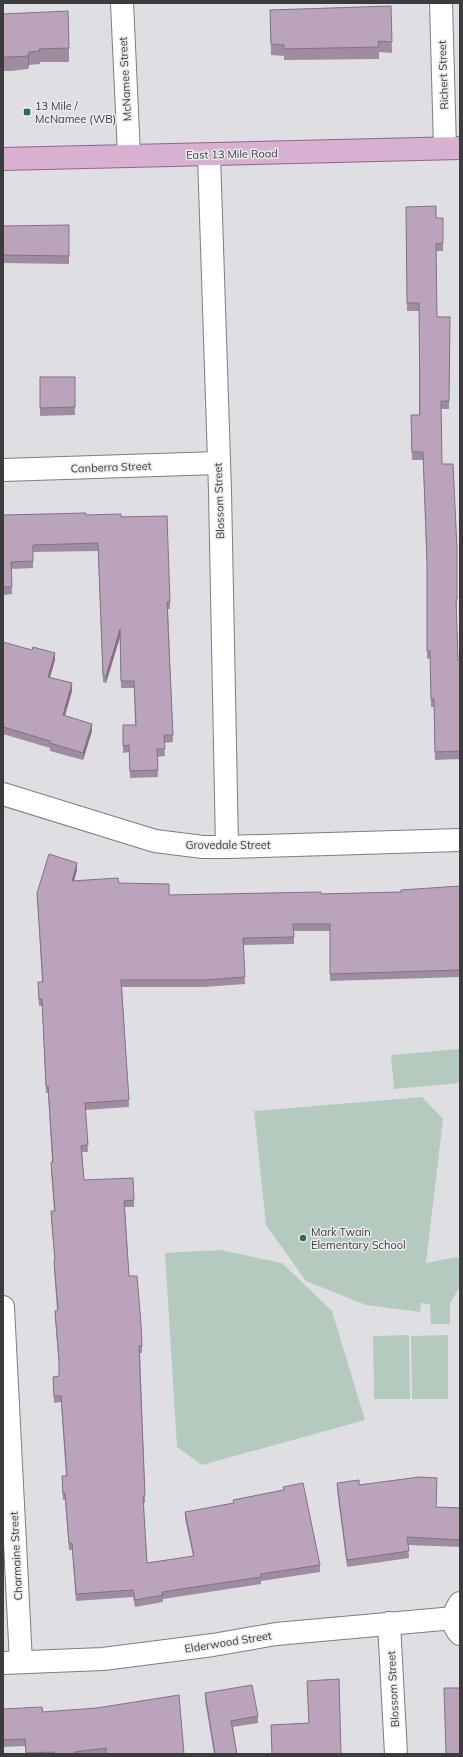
<svg xmlns="http://www.w3.org/2000/svg" width="463" height="1757" viewBox="0 0 463 1757" font-family="Mulish,sans-serif">
<style>
.green{fill:#b4cabe}
.lines{fill:none;stroke-linecap:round;stroke-linejoin:round}
.minor-casing{stroke:#7e7e82;stroke-width:24}
.major-casing{stroke:#90668a;stroke-width:24}
.minor{stroke:#fff;stroke-width:22}
.major{stroke:#d8b1d2;stroke-width:22}
.wall{fill:#a08ca1}
.shaded-wall{fill:#827283}
.building{fill:#baa3bb;stroke:#827283}
.poi-dot{fill:#2e6a55;stroke:#ecebf0;stroke-width:1.5}
.labels{text-anchor:middle;stroke-width:3;stroke-linejoin:round;paint-order:stroke}
.street-label{font-size:11px;fill:#3c3b3d;stroke:#ecebf0}
.poi-label{font-size:11px;fill:#3c3b3d;stroke:#ecebf0;text-anchor:start}
</style>
<rect width="100%" height="100%" fill="#dfdee3"/>
<g class="green">
<polygon points="460,1049 460,1083 394,1089 391,1055"/>
<polygon points="422,1097 443,1119 426,1263 457,1257 460,1261 460,1286 450,1304 450,1324 431,1324 430,1304 421,1303 420,1312 366,1305 306,1281 266,1225 254,1111"/>
<polygon points="220,1250 282,1263 332,1311 365,1420 202,1465 177,1447 165,1253"/>
<polygon points="409,1335 410,1399 374,1399 373,1336"/>
<polygon points="448,1335 448,1399 412,1399 411,1336"/>
</g>
<g class="lines">
<defs>
<g id="minor">
<polyline points="122,3 129,155"/>
<polyline points="441,3 445,148"/>
<polyline points="209,155 220,491 227,847"/>
<polyline points="3,470 218,463"/>
<polyline points="3,794 155,841 203,847 227,847 460,840"/>
<polyline points="3,1307 21,1662"/>
<path d="M460 1603C453 1613 451 1625 460 1634"/>
<polyline points="389,1623 396,1754"/>
<polyline points="3,1663 103,1659 213,1645 276,1634 454,1618"/>
</g>
<polyline id="major" points="3,159 460,148"/>
</defs>
<use href="#minor" class="minor-casing"/>
<use href="#major" class="major-casing"/>
<use href="#minor" class="minor"/>
<use href="#major" class="major"/>
</g>
<g class="wall">
<polygon points="391,6 392,53 379,52 379,59 284,60 284,56 271,55 270,10"/>
<polygon points="3,14 69,48 69,62 40,62 40,64 29,65 28,69 10,71 3,71"/>
<polygon points="406,207 443,243 443,251 436,251 437,317 450,317 449,409 441,409 442,464 457,549 457,607 456,607 458,660 460,660 460,759 435,760 434,707 431,707 430,658 427,659 427,570 423,460 412,460 411,415 419,415 419,311 407,311"/>
<polygon points="3,226 69,256 69,264 3,263"/>
<polygon points="40,377 75,377 75,415 40,416"/>
<polygon points="3,515 86,515 121,517 170,602 170,609 168,609 173,742 164,743 165,756 157,757 158,777 130,778 129,752 123,753 123,725 135,725 134,688 121,688 120,637 106,683 103,682 98,551 33,552 33,568 11,569 12,594 3,595"/>
<polygon points="3,642 55,660 50,677 72,691 65,716 92,731 83,760 50,751 50,748 3,734"/>
<polygon points="77,870 74,881 119,883 169,895 321,894 401,892 460,886 460,977 330,981 330,931 294,931 294,944 243,945 245,984 204,987 122,987 129,1107 85,1110 88,1152 82,1152 84,1180 134,1200 134,1207 125,1207 129,1276 142,1346 142,1353 140,1353 145,1496 145,1503 143,1503 147,1563 193,1556 185,1519 185,1512 233,1503 233,1500 283,1490 283,1487 320,1565 320,1572 261,1581 261,1584 163,1599 163,1602 135,1607 133,1597 76,1601 72,1550 69,1550 65,1500 63,1500 62,1483 62,1476 66,1476 61,1402 54,1403 53,1384 53,1377 59,1376 59,1367 55,1317 55,1311 57,1310 54,1268 54,1261 55,1261 51,1218 51,1211 54,1211 51,1169 51,1162 52,1162 48,1093 46,1093 42,1006 39,1006 38,989 38,982 42,982 37,893"/>
<polygon points="337,1483 359,1485 436,1507 460,1508 460,1547 408,1545 409,1558 347,1567 337,1490"/>
<polygon points="205,1693 258,1716 258,1723 233,1727 237,1754 214,1754 205,1700"/>
<polygon points="3,1709 43,1712 184,1754 26,1754 25,1746 3,1747"/>
</g>
<g class="shaded-wall">
<polygon points="29,52 29,65 28,69 28,56"/>
<polygon points="120,629 120,637 106,683 106,676"/>
<polygon points="55,653 55,660 48,684 48,677"/>
<polygon points="72,683 72,691 63,722 63,715"/>
<polygon points="92,724 92,731 83,760 83,753"/>
<polygon points="77,863 77,870 72,888 72,881"/>
</g>
<g class="building">
<polygon points="391,6 392,42 378,41 379,47 284,49 284,45 271,44 270,10"/>
<polygon points="68,11 69,48 39,49 40,51 29,52 28,56 10,57 3,57 3,14"/>
<polygon points="436,206 436,218 443,218 443,243 436,244 437,317 450,317 449,401 441,401 442,464 453,464 457,549 457,599 456,599 458,660 460,660 460,751 435,752 434,699 431,699 430,651 427,651 427,562 423,452 412,452 411,415 420,415 419,303 407,303 406,207"/>
<polygon points="69,225 69,256 3,255 3,226"/>
<polygon points="40,377 75,377 75,407 40,408"/>
<polygon points="86,513 86,515 121,514 121,517 167,516 170,602 167,602 173,735 164,735 165,749 157,749 158,770 130,771 129,745 123,746 123,725 136,725 134,681 121,681 120,629 106,676 103,675 98,543 33,545 33,561 11,562 12,587 3,587 3,515"/>
<polygon points="3,642 32,650 33,647 55,653 48,677 72,683 63,715 92,724 83,753 50,743 50,741 3,727"/>
<polygon points="49,854 77,863 72,881 118,878 119,883 169,884 169,895 321,892 321,894 401,892 401,890 460,886 460,970 330,974 330,924 293,924 294,937 243,938 245,977 204,980 121,980 129,1100 85,1103 88,1145 81,1146 84,1180 133,1178 134,1200 124,1201 129,1276 137,1276 141,1324 142,1346 139,1346 145,1496 143,1496 147,1563 194,1556 185,1512 234,1503 233,1500 284,1490 283,1487 303,1483 320,1565 261,1574 261,1577 162,1592 163,1595 135,1600 133,1590 76,1594 72,1543 69,1543 65,1493 63,1494 62,1476 67,1476 61,1396 54,1396 53,1377 59,1376 59,1360 55,1311 58,1310 54,1261 55,1261 51,1211 55,1211 51,1162 53,1162 48,1086 46,1086 42,999 39,999 38,982 43,982 37,893"/>
<polygon points="419,1477 437,1478 436,1507 460,1508 460,1540 407,1537 409,1551 347,1560 337,1483 359,1480 359,1485"/>
<polygon points="339,1679 341,1754 272,1754 271,1725 309,1723 307,1681"/>
<polygon points="252,1685 258,1716 231,1721 237,1754 215,1754 205,1693"/>
<polygon points="444,1688 460,1688 460,1754 446,1754"/>
<polygon points="179,1695 184,1754 106,1754 106,1748 74,1752 74,1754 54,1754 54,1752 26,1753 25,1739 3,1740 3,1709 42,1707 43,1712 97,1708"/>
</g>
<g class="poi-dot">
<rect x="23" y="108" width="8" height="8" rx="2"/>
<circle cx="303" cy="1238" r="4"/>
</g>
<g class="labels">
<g class="street-label">
<text transform="translate(443 75) rotate(-92)" y="4">Richert Street</text>
<text transform="translate(125 79) rotate(-93)" y="4">McNamee Street</text>
<text transform="translate(232 154) rotate(-1)" y="4">East 13 Mile Road</text>
<text transform="translate(111 467) rotate(-2)" y="4">Canberra Street</text>
<text transform="translate(219 501) rotate(-92)" y="4">Blossom Street</text>
<text x="228" y="849">Grovedale Street</text>
<text transform="translate(16 1556) rotate(-93)" y="4">Charmaine Street</text>
<text transform="translate(228 1642) rotate(-9)" y="4">Elderwood Street</text>
<text transform="translate(393 1689) rotate(-93)" y="4">Blossom Street</text>
</g>
<g class="poi-label">
<text x="35" y="110">13 Mile /<tspan x="35" dy="13">McNamee (WB)</tspan></text>
<text x="311" y="1236">Mark Twain<tspan x="311" dy="13">Elementary School</tspan></text>
</g>
</g>
<rect width="463" height="1757" fill="none" stroke="#3c3b3d" stroke-width="8"/>
</svg>
